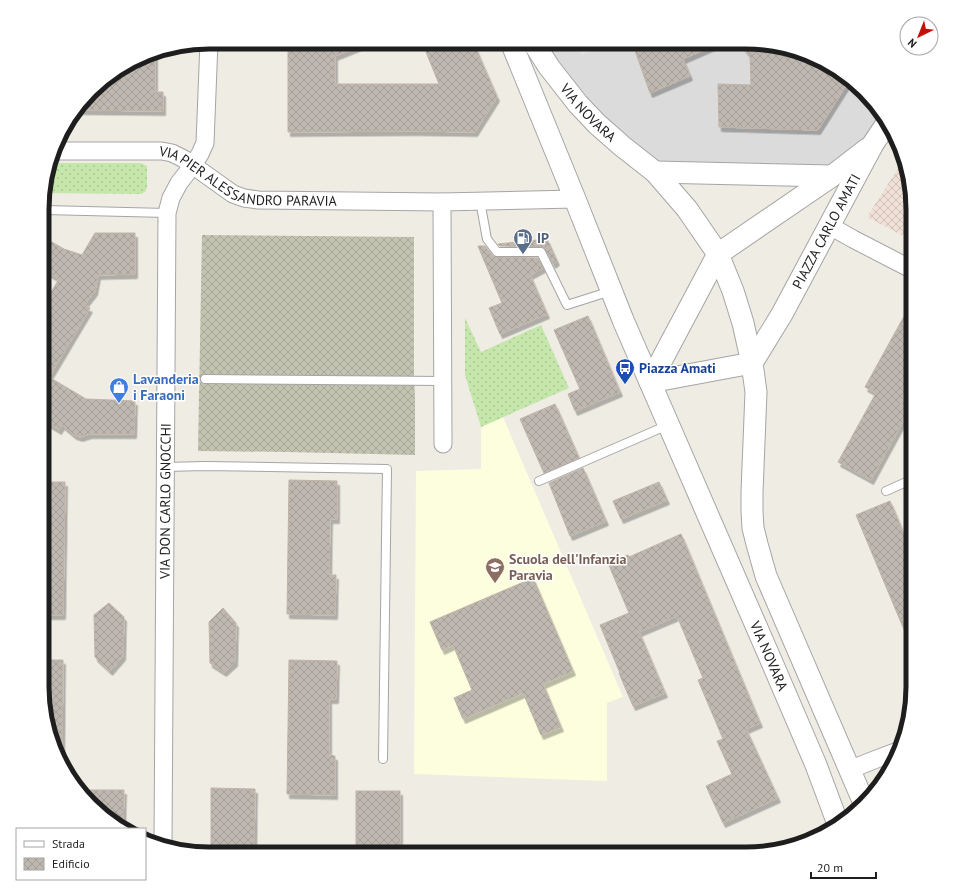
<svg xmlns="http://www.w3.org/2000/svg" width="955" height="896" viewBox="0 0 955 896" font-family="'PT Sans',sans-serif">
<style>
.residential{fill:#dcdbdb}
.education{fill:#fcfede}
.military{fill:url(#military-cross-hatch)}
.construction{fill:url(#construction-cross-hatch)}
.grass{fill:url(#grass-dots)}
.parking{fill:#e2e2e2}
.building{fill:url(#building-cross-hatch);stroke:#c0b3a7;filter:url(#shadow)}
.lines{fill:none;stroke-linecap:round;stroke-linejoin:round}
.service-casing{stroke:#a5a5a5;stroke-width:10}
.minor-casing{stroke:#a5a5a5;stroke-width:19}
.tertiary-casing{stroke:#a5a5a5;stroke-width:23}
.service{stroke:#fff;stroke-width:8}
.minor{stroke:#fff;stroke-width:17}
.tertiary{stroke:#fff;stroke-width:21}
.labels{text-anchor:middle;stroke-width:3;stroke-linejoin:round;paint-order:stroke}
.street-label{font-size:14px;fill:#1e1e1e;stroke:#fff}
.service-label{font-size:14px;font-weight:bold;fill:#4e5e75;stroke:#fff;text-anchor:start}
.transit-label{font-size:14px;font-weight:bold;fill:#164399;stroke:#fff;text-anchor:start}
.shop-label{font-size:14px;font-weight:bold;fill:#366cbe;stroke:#fff;text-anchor:start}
.education-label{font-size:14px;font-weight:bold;fill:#785e54;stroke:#fff;text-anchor:start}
.rim{fill:none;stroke:#1e1e1e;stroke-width:5}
</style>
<defs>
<pattern id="military-cross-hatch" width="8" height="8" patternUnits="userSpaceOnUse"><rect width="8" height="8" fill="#f0e0d8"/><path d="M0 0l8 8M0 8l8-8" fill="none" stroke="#cdc0b9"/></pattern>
<pattern id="construction-cross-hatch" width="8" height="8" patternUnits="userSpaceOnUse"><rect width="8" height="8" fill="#c2c3b0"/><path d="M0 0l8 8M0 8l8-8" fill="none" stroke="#a6a797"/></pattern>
<pattern id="grass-dots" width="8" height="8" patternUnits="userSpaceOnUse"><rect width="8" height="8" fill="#c6e7ac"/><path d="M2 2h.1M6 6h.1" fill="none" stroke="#aac694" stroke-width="1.8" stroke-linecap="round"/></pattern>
<pattern id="building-cross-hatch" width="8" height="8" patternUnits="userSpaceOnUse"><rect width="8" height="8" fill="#bfb8b1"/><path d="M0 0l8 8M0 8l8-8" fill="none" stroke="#a49e98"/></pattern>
<filter id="shadow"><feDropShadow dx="2.5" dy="4.5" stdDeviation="0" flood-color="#0004"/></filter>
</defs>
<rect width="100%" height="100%" fill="#efece4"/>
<polygon class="residential" points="539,42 758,42 820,59 872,99 886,122 831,174 656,170 622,144"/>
<polygon class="education" points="503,417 623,697 607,703 607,781 414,774 416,471 481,469 481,427"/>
<polygon class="military" points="904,159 913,197 913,241 867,217"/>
<polygon class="construction" points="202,235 414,237 414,380 415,396 415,455 288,452 198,451"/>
<g class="grass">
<polygon points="50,163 141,163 147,166 147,188 145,192 141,194 45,193 45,176"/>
<polygon points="465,318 481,352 541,325 569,388 481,427 465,375"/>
</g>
<polygon class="parking" points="576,42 609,42 582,55"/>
<g class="building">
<polygon points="288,42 367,42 367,43 335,56 335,84 439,84 422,42 473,42 497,97 475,132 415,131 288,132"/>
<polygon points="632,42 722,42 683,59 690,76 650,93"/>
<polygon points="739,42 758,42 820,59 849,81 818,130 719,127 718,84 751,85 750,56"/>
<polygon points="155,51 155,92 163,92 163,111 77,110 99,83"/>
<polygon points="95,233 135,233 135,274 98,275 95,291 84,305 90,308 49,377 86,399 135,401 134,434 90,434 80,437 74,435 62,425 59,430 44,421 44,304 59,279 45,271 45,238 64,249 82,255"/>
<polygon points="547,239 557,261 553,264 546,250 544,247 500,246 498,244"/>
<polygon points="478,246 485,246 493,256 497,257 538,258 543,268 530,275 547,314 500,334 489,308 502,303"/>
<polygon points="913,300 913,382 900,405 909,410 871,480 838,462 876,393 865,387"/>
<polygon points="588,316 620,392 575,411 568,394 580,389 554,330"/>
<polygon points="555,404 579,458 544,473 520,419"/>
<polygon points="583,468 606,521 570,536 549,483"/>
<polygon points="289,480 337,481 337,519 330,519 329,575 336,575 335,615 287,614"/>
<polygon points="44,482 65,482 63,615 43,615"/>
<polygon points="659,482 667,500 621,519 613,501"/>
<polygon points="890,501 913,556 913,651 856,515"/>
<polygon points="681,534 760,723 746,729 778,798 723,823 706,786 732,774 717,741 723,739 698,680 703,678 677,616 639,632 665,693 633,706 619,673 620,673 600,625 629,613 608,563 628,555 629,557"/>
<polygon points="533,578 573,671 543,684 561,727 541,735 523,693 463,719 454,698 472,690 453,645 442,650 430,622"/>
<polygon points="109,603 124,617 123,656 110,671 95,657 94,615"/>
<polygon points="223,608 236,623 235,662 224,672 210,663 209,622"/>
<polygon points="43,660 63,660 62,753 56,753 55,751 42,698"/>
<polygon points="289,660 337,661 336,699 329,699 329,755 335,756 335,795 287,794"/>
<polygon points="211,788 255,789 254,854 211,854"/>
<polygon points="79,790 124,790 123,828 83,797"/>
<rect x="356" y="791" width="44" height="63"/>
</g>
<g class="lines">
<defs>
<g id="service">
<polyline points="480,201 487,239 497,252 541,252 567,305 611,291"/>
<polyline points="45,210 167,213"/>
<polyline points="205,379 443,381"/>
<polyline points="165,467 205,466 387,469 383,759"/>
<polyline points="539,481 668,425"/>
<polyline points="886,491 913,479"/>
</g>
<g id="minor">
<path id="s1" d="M55 151H162L172 153 184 159 233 194 244 198 258 200 442 202 575 199"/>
<polyline points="442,202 443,444"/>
<polyline points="830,226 853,239 913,270"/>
<polyline points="849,770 874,760 898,751"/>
<path id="s2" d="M163 843 167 213 171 198 179 183 193 165 200 154 205 143 209 42"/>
</g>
<g id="tertiary">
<path id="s3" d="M511 42 575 199 623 320 774 667 816 765 838 824"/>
<path id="s4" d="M533 42 549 67 578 104 597 124 622 146 655 172 687 209 718 254 733 291 743 323 752 363 756 392 752 492V511L753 528 757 544 766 576 864 803"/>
<polyline points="655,172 832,176"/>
<path id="s5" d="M650 382 752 363 782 314 873 144 887 123"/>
<polyline points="650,382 718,254 832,176 867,149"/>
</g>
</defs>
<use href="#service" class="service-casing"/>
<use href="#minor" class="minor-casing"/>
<use href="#tertiary" class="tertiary-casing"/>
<use href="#service" class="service"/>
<use href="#minor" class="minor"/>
<use href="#tertiary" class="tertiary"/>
</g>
<defs>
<symbol id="fuel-pin" viewBox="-11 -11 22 30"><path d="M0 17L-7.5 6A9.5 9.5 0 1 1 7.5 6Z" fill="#5c6f8a" stroke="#fff"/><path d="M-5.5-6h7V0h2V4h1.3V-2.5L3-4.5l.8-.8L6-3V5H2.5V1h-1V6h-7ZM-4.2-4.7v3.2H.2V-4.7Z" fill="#fff"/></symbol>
<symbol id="bus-pin" viewBox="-11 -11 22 30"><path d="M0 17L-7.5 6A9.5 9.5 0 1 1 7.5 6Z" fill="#1a4fb4" stroke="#fff"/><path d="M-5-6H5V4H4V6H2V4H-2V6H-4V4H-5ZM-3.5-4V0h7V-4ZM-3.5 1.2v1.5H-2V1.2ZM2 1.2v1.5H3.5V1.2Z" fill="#fff"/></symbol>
<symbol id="shop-pin" viewBox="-11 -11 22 30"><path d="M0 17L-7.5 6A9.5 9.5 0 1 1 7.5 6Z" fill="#3f7fe0" stroke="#fff"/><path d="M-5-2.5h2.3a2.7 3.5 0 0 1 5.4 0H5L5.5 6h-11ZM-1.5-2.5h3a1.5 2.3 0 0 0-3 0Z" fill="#fff"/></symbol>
<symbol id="school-pin" viewBox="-11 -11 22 30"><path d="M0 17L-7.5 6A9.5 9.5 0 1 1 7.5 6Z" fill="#8d6e63" stroke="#fff"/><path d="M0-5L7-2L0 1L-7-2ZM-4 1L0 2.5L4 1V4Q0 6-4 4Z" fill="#fff"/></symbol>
</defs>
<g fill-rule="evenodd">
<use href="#fuel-pin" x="512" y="227" width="22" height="30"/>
<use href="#bus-pin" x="614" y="357" width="22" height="30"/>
<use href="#shop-pin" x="108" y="376" width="22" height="30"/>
<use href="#school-pin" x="484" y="556" width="22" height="30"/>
</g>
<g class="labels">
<g class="street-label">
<text dy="5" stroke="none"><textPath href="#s4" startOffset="90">VIA NOVARA</textPath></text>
<text dy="5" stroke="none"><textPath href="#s1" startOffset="200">VIA PIER ALESSANDRO PARAVIA</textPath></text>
<text dy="5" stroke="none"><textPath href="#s5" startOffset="255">PIAZZA CARLO AMATI</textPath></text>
<text dy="5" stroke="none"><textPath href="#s2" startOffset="342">VIA DON CARLO GNOCCHI</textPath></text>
<text dy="5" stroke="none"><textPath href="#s3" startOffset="666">VIA NOVARA</textPath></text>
</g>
<g class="service-label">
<text x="537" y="243">IP</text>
</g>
<g class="transit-label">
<text x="639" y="373">Piazza Amati</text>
</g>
<g class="shop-label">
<text x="133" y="384">Lavanderia<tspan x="133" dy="16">i Faraoni</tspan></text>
</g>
<g class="education-label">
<text x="509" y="564">Scuola dell'Infanzia<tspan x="509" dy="16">Paravia</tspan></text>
</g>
</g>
<path d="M0 0H955V896H0ZM209 49H746A160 160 0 0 1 906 209V687A160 160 0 0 1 746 847H209A160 160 0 0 1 49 687V209A160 160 0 0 1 209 49Z" fill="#fff" fill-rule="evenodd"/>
<path class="rim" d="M209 49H746A160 160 0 0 1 906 209V687A160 160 0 0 1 746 847H209A160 160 0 0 1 49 687V209A160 160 0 0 1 209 49Z"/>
<rect x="16" y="828" width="130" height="52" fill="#ffffff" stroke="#a5a5a5"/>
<rect x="24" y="841" width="20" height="6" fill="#ffffff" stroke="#a5a5a5"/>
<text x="52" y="848" font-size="12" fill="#1e1e1e">Strada</text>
<rect x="24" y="858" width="20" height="12" fill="url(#building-cross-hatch)" stroke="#a5a5a5"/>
<text x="52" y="868" font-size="12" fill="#1e1e1e">Edificio</text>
<g transform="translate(919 36) rotate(223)"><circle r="19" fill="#ffffff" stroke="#a5a5a5"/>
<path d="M0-3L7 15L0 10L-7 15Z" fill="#c51007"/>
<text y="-6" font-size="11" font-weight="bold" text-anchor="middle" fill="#1e1e1e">N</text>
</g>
<path d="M811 872v6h65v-6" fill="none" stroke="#1e1e1e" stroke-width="2"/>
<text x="817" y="872" font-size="12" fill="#1e1e1e" stroke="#ffffff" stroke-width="3" paint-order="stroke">20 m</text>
</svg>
